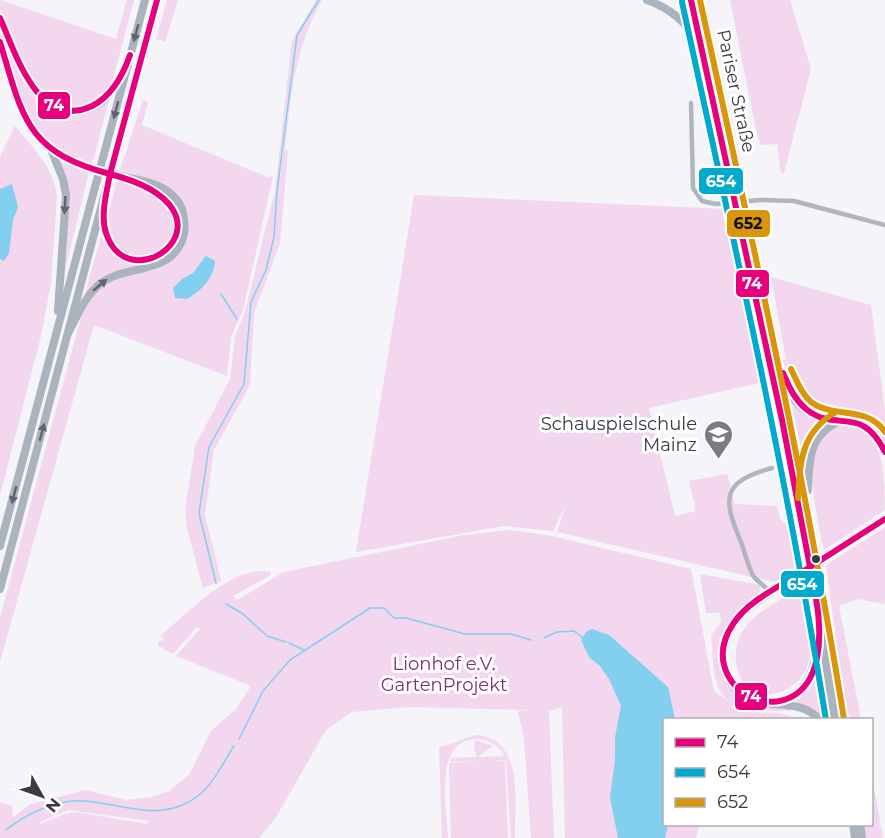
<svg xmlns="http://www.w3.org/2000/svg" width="885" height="838" viewBox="0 0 885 838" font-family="Montserrat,sans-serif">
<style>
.green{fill:#f2d7ee;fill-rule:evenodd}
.water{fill:#83cfef}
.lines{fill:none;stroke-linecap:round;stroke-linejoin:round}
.stream{stroke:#83cfef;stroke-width:1.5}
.street{stroke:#afb6c0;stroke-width:4.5}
.secondary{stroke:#aeb5c0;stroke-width:7}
.highway{stroke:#aab3be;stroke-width:8}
.street-bridge{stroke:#afb6c0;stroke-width:4.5}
.highway-bridge{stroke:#aab3be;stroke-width:8}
.bus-1-casing{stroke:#fff;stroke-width:10}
.bus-2-casing{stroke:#fff;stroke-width:10}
.bus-3-casing{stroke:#fff;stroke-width:10}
.bus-1{stroke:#e6007e;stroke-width:6}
.bus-2{stroke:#00a9ce;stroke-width:6}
.bus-3{stroke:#da960a;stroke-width:6}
.oneway{fill:#61646e}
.bus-dot{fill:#393a43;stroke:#fff;stroke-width:2}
.labels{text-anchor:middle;stroke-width:6;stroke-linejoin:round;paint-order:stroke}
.street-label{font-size:18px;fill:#393a43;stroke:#fff}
.poi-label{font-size:18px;fill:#393a43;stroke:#fff;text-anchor:end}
.park-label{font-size:18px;fill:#832d75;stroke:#fff}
.line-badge{stroke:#fff;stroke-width:2}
.badge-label{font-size:16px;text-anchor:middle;font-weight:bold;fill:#fff}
.pale-badge-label{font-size:16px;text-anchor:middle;font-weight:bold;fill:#111}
</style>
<rect width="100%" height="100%" fill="#f4f4f9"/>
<g class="green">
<path d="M0 0 116 39 127 0H134L111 86C103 98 95 104 82 107 36 120 14 41 0 9Z"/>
<polygon points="167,0 178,0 165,42 156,39"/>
<path d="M316 0H322C294 50 291 95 285 150L288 151 280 243 254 313 250 385 214 450 205 515 221 581 203 588 187 529 185 509 195 446 230 379 235 336 245 312 275 191 292 41Z"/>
<polygon points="730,0 790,0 791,3 811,69 784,173 781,173 777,144 761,145 757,135"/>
<path d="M0 22 32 90 68 113 110 97 92 164C23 140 21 96 0 33Z"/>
<path d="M143 100 148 102 142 125 267 177 273 176 243 310 231 337 227 376 94 325 0 662V618L81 317C101 279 113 279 153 269L187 217 161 183 120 170Z"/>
<path d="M15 126C33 148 54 168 57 197L51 283 41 336 0 495V157Z"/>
<polygon points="59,161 89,172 63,278 68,199"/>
<path d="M117 180C133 185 153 188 165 199 184 217 175 255 148 258 141 259 131 256 124 254L109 236 108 215Z"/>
<polygon points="414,195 726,209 763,382 649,408 675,516 696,511 689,481 727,474 735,504 777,506 780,518 797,537 802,564 774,582 557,532 567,502 553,531 504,526 356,552"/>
<path d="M103 230C112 250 120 263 145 264L124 269 84 297Z"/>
<path d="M771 277 871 305 885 411V442C857 388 804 452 783 360L786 359Z"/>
<polygon points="791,399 807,415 828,421 814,436 805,466"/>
<path d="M843 423C885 426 885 477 885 510L824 550C818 524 800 449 826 431 830 427 838 426 843 423Z"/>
<polygon points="885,527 885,604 858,599 839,606 861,719 847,719 826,565"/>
<path d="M509 530 547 535 691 569 714 691 745 712 778 713 803 719 664 720V824L699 825 696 838H565L562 707 549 711 554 838H531L524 739 518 711 532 710 409 707 352 712 326 730 275 819 259 838H0V802L12 806 13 817 29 805 85 790 127 800 152 797 169 791 189 775 211 731 236 709 251 686 176 656 201 628H196L173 654 158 646V642L164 640 163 637H160L162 634C189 613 232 564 271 572V575L233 596 237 600 284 572 464 535ZM68 810 149 821 147 824 76 812 62 815 41 824 40 822Z"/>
<path d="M700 574 761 585 760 595 722 641 735 692 790 707V711C767 711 729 713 718 687 712 673 713 651 711 636L721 622 720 613H706Z"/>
<path d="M802 586C805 610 815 640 808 664 805 674 798 682 789 688 743 714 719 654 749 623 763 608 785 597 802 586Z"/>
<polygon points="820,666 828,719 823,719 792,700"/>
<path d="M479 735C525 742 514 804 515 838H511L506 760 492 761H505L508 838H451L449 763 489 761 451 762V758L477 757 474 749 475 740 493 746 478 757 505 756C499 746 490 740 478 739 432 738 447 809 448 838H442L439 747C454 746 463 736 479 735Z"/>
<polygon points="872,776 883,838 865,838 863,825 872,824"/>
</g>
<g class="water">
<polygon points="12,184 18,207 13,220 9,253 4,261 0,259 0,189"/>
<path d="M206 256 215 261C214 278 201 291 187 299L175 298 173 288 182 279 193 273Z"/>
<polygon points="592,629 609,635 668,687 675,719 664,720 664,824 668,825 665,838 618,838 610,798 615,760 615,737 621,706 609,679 600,666 589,657 581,640 586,632"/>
</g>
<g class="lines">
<g class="stream">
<polyline points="221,294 237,319"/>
<polyline points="216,583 199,513 209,447 244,384 251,302 266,270 274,237 277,191 297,35 319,0"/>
<polyline points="226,604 243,614 267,636 286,642"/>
<polyline points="544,638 557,632 574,631 583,638"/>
<polyline points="289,643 304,650"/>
<polyline points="239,739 263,691 290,660 370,608 384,608 394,618 406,618 465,634 511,634 531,640"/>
<path d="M6 830C26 814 57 799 83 801 124 803 162 825 199 795 214 783 224 761 234 746"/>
</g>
<g class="street">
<polyline points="691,103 693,188 702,201 716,204"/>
<polyline points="761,200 794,201 885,225"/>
<path d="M770 593C766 586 759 583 754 577 748 567 745 553 741 542 722 497 722 482 772 468"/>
</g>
<polyline class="secondary" points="770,593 885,519"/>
<g class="highway">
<path d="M647 0C669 8 687 21 697 43"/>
<polyline points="691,0 782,420 809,559"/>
<polyline points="699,0 790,418 816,555"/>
<path d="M0 18C12 42 21 72 37 93 53 114 84 117 104 100 114 91 120 77 128 66"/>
<path d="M0 42C33 146 33 157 143 181 160 185 175 192 182 209 185 220 186 231 182 241 168 275 126 264 100 284 85 296 77 317 68 333"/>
<polyline points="52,152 63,179 66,195 58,311"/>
<polyline points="104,154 145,0"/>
<polyline points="115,157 157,0"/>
<path d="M104 212C98 273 184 278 178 219"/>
<path d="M786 384C809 444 867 395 885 452"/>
<path d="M808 490C809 460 809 434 840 421"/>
<polyline points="0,546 95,187"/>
<polyline points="819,570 842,720"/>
<polyline points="812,575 835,720"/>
<polyline points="0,589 106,189"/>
<path d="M770 593C748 607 727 622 724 649 720 673 735 697 759 702 782 707 802 701 820 720"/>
<path d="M780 702C810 691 815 668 818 639"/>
<polyline points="853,824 855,838"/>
<polyline points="860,824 862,838"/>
</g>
<polyline class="street-bridge" points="716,204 761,200"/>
<g class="highway-bridge">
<polyline points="95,187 104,154"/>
<polyline points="106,189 115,157"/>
<polyline points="816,555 819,570"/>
<polyline points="809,559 812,575"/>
</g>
<defs>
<g id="bus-1">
<polyline points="691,0 782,420 810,567"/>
<path d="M0 18C16 54 38 131 92 106 112 96 123 75 130 55"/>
<path d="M0 42C23 118 26 152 110 174"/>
<path d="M110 174C252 211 130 307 106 233 100 215 107 191 110 174Z"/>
<polyline points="110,174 157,0"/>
<path d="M783 373C789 386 794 399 806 409 837 434 861 403 885 452"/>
<path d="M810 567C816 597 823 628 817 658 800 742 689 690 733 624 750 598 786 584 810 567Z"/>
<polyline points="810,567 885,519"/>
</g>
<path id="bus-2" d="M682 2C734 241 787 478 826 720"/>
<g id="bus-3">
<path d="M700 0C752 239 805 477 844 719"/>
<path d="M791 369C797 381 801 393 811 402 834 419 867 405 885 432"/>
<path d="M798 498C800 462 801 432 836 412"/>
</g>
</defs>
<use href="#bus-1" class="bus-1-casing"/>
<use href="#bus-2" class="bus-2-casing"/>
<use href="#bus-3" class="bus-3-casing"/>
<use href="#bus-1" class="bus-1"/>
<use href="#bus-2" class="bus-2"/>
<use href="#bus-3" class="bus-3"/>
</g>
<defs><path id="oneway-solid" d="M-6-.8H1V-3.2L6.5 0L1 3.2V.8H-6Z" transform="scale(1.5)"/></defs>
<g class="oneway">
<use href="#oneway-solid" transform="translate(136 33) rotate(105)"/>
<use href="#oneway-solid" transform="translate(116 110) rotate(105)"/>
<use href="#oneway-solid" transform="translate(65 205) rotate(93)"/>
<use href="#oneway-solid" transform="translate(100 285) rotate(-40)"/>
<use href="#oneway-solid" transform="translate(42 432) rotate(-75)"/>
<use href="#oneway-solid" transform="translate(14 495) rotate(105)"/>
</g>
<defs>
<symbol id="university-pin" viewBox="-11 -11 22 30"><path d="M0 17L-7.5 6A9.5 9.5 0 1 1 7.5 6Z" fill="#7a7b83" stroke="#fff"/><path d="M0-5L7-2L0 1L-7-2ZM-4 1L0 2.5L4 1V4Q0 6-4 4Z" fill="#fff"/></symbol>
</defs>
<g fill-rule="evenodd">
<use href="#university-pin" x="702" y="418" width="33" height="45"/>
</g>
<circle class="bus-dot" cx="816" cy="559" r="5"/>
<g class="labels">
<g class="street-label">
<text transform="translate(736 91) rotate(78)" y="6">Pariser Straße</text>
</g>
<g class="poi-label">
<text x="697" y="430">Schauspielschule<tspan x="697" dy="21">Mainz</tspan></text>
</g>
<g class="park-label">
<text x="444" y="670">Lionhof e.V.<tspan x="444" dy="21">GartenProjekt</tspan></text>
</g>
</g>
<g class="line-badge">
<rect x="37" y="91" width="34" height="29" rx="6" fill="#e6007e"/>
<rect x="698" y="167" width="46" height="28" rx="6" fill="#00a9ce"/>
<rect x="726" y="209" width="45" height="29" rx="6" fill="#da960a"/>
<rect x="735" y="269" width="35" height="29" rx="6" fill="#e6007e"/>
<rect x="780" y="570" width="45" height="28" rx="6" fill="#00a9ce"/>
<rect x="734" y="682" width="34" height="29" rx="6" fill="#e6007e"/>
</g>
<g class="badge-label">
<text x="54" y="111">74</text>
<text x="721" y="187">654</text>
<text x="752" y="289">74</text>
<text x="802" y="590">654</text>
<text x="751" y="702">74</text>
</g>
<g class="pale-badge-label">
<text x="748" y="229">652</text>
</g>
<rect x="663" y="718" width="210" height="108" fill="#ffffff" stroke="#b0b0b4" stroke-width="1.5"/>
<rect x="675" y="738" width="30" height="9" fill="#e6007e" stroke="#b0b0b4" stroke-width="1.5"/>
<text x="717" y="748" font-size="18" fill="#393a43">74</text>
<rect x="675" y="768" width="30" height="9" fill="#00a9ce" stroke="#b0b0b4" stroke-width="1.5"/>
<text x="717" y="778" font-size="18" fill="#393a43">654</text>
<rect x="675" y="798" width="30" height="9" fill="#da960a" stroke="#b0b0b4" stroke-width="1.5"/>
<text x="717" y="808" font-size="18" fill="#393a43">652</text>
<g transform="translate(42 796) rotate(130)" stroke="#ffffff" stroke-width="4.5" paint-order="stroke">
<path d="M0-4.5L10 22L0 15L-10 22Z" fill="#393a43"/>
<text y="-9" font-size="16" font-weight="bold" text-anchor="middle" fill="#393a43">N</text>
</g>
</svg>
